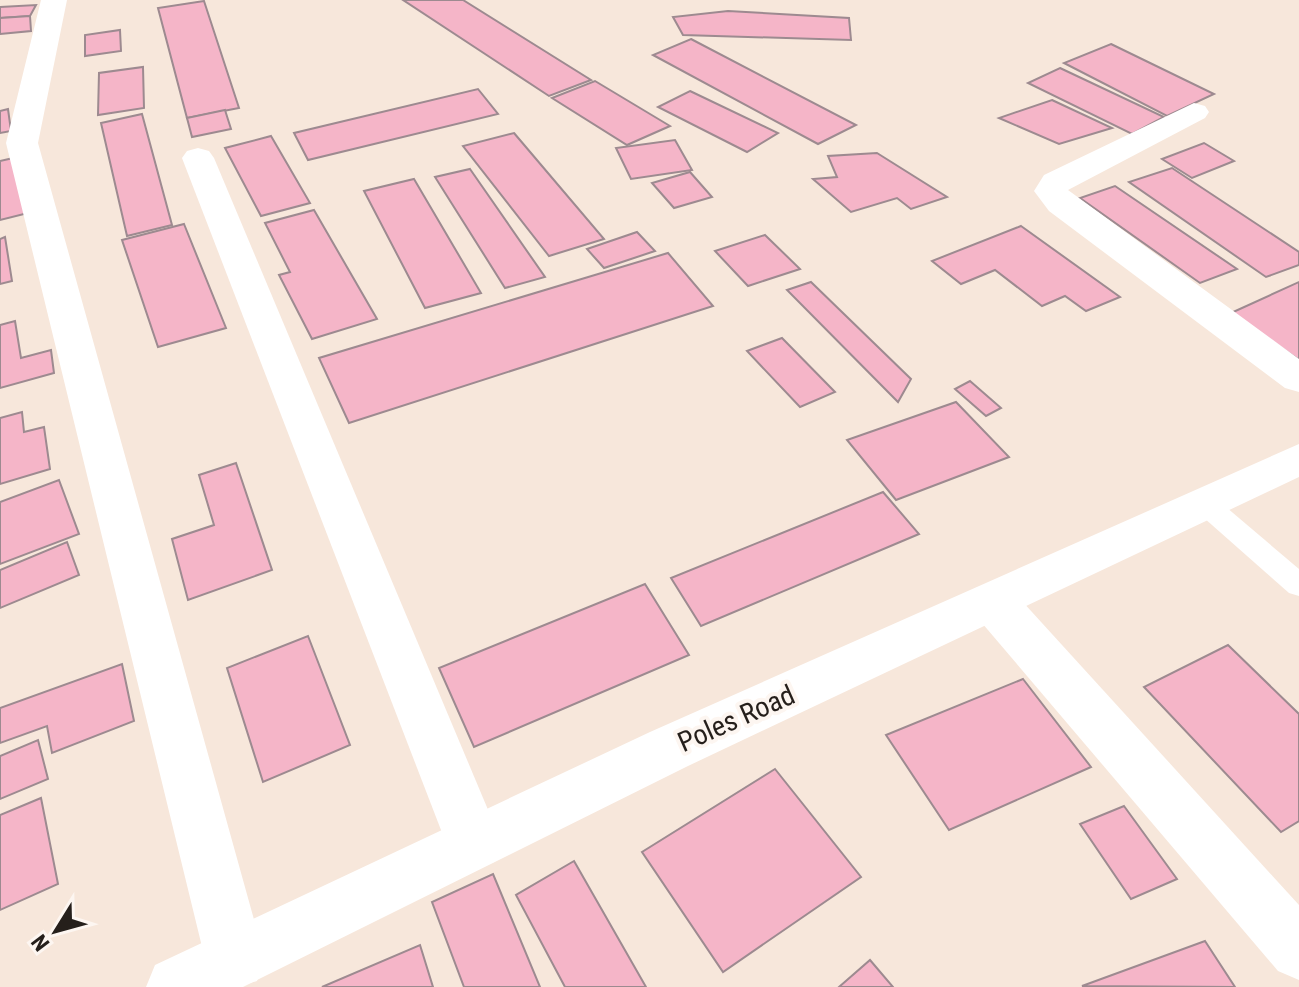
<svg xmlns="http://www.w3.org/2000/svg" width="1299" height="987" viewBox="0 0 1299 987" font-family="'Roboto Condensed',sans-serif">
<style>
.building{fill:#f5b5c8;stroke:#9d8a90;stroke-width:2}
.lines{fill:none;stroke-linecap:round;stroke-linejoin:round}
.service{fill:#fff;fill-rule:evenodd}
.minor{fill:#fff;fill-rule:evenodd}
.tertiary{fill:#fff;fill-rule:evenodd}
.labels{text-anchor:middle;stroke-width:8;stroke-linejoin:round;paint-order:stroke}
.street-label{font-size:28px;fill:#251f1b;stroke:#fdf6f1}
</style>
<rect width="100%" height="100%" fill="#f7e7db"/>
<g class="building">
<polygon points="403,0 463,0 591,80 549,96"/>
<polygon points="204,1 239,108 187,118 158,8"/>
<polygon points="36,5 30,16 0,18 0,7"/>
<polygon points="728,11 849,18 851,40 683,35 673,17"/>
<polygon points="30,16 31,31 0,34 0,18"/>
<polygon points="120,30 121,51 85,56 85,35"/>
<polygon points="691,39 856,125 818,144 653,55"/>
<polygon points="1111,44 1214,94 1167,116 1064,63"/>
<polygon points="143,67 144,108 98,115 99,73"/>
<polygon points="1060,68 1164,117 1132,134 1028,83"/>
<polygon points="595,81 670,126 627,145 552,98"/>
<polygon points="478,89 498,114 308,160 294,133"/>
<polygon points="690,91 778,133 747,152 658,107"/>
<polygon points="1052,100 1112,128 1059,144 999,118"/>
<polygon points="8,109 11,131 0,133 0,111"/>
<polygon points="225,110 231,129 192,137 187,118"/>
<polygon points="142,114 172,225 127,236 101,123"/>
<polygon points="514,133 604,239 549,256 463,146"/>
<polygon points="271,136 310,203 261,216 225,148"/>
<polygon points="675,140 692,170 631,179 616,148"/>
<polygon points="1204,143 1234,161 1192,178 1162,159"/>
<polygon points="877,153 947,197 911,209 897,198 851,212 813,179 837,177 828,156"/>
<polygon points="22,156 36,211 0,220 0,161"/>
<polygon points="1172,168 1299,252 1299,265 1266,277 1129,182"/>
<polygon points="470,169 545,277 505,288 435,177"/>
<polygon points="690,172 712,197 674,208 652,183"/>
<polygon points="414,179 481,293 425,308 364,191"/>
<polygon points="1115,186 1237,269 1200,283 1080,198"/>
<polygon points="314,210 377,319 312,339 279,275 290,272 265,223"/>
<polygon points="184,224 226,328 158,347 122,240"/>
<polygon points="1021,226 1120,297 1086,311 1065,296 1042,306 995,270 961,284 932,261"/>
<polygon points="637,232 655,251 604,268 587,249"/>
<polygon points="765,235 800,269 748,286 715,251"/>
<polygon points="5,237 12,281 0,284 0,239"/>
<polygon points="668,253 713,306 349,423 319,358"/>
<polygon points="811,282 911,379 898,402 787,290"/>
<polygon points="1299,282 1299,360 1231,313"/>
<polygon points="15,321 21,358 51,350 54,373 0,388 0,325"/>
<polygon points="782,338 835,392 800,407 747,351"/>
<polygon points="970,381 1001,408 986,416 955,389"/>
<polygon points="956,402 1009,457 896,500 847,440"/>
<polygon points="22,412 24,432 44,427 50,469 0,484 0,418"/>
<polygon points="236,463 272,570 188,600 172,539 214,525 199,475"/>
<polygon points="59,480 79,534 0,564 0,502"/>
<polygon points="883,492 919,534 701,626 671,578"/>
<polygon points="67,542 79,575 0,608 0,570"/>
<polygon points="645,584 689,655 474,747 439,668"/>
<polygon points="308,636 350,745 263,782 227,668"/>
<polygon points="1228,645 1299,714 1299,821 1281,832 1144,687"/>
<polygon points="122,664 134,721 52,753 47,726 0,743 0,708"/>
<polygon points="1023,679 1091,767 949,830 886,735"/>
<polygon points="38,740 48,779 0,799 0,756"/>
<polygon points="775,769 861,877 723,972 642,852"/>
<polygon points="41,798 58,884 0,910 0,815"/>
<polygon points="1124,806 1177,879 1131,899 1080,824"/>
<polygon points="574,861 646,987 565,987 516,895"/>
<polygon points="493,874 540,987 464,987 432,902"/>
<polygon points="1205,941 1235,987 1082,986"/>
<polygon points="420,945 433,987 322,987"/>
<polygon points="870,960 893,987 839,987"/>
</g>
<g class="lines">
<polygon class="service" points="1204,493 1213,496 1299,569 1299,596 1289,593 1195,510 1191,503 1195,496"/>
<g class="minor">
<path d="M41 0H67L38 143 265 959 257 981C239 987 231 987 213 981L205 959 6 143Z"/>
<polygon points="1194,103 1205,106 1209,112 1205,118 1068,190 1299,359 1299,392 1285,388 1049,211 1034,191 1044,175"/>
<polygon points="198,148 209,151 214,158 502,843 494,862 474,870 454,862 446,843 182,158 187,151"/>
<polygon points="993,583 1010,588 1299,905 1299,980 1278,971 976,616 969,602 976,588"/>
</g>
<polygon class="tertiary" points="1299,444 1299,477 688,766 243,987 146,987 155,965 650,732"/>
</g>
<g class="labels">
<g class="street-label">
<text transform="translate(736 718) rotate(-24)" y="10">Poles Road</text>
</g>
</g>
<g transform="translate(56 931) rotate(233)" stroke="#fdf6f1" stroke-width="6" paint-order="stroke">
<path d="M0-6L14 30L0 20L-14 30Z" fill="#251f1b"/>
<text y="-12" font-size="22" font-weight="bold" text-anchor="middle" fill="#251f1b">N</text>
</g>
</svg>
